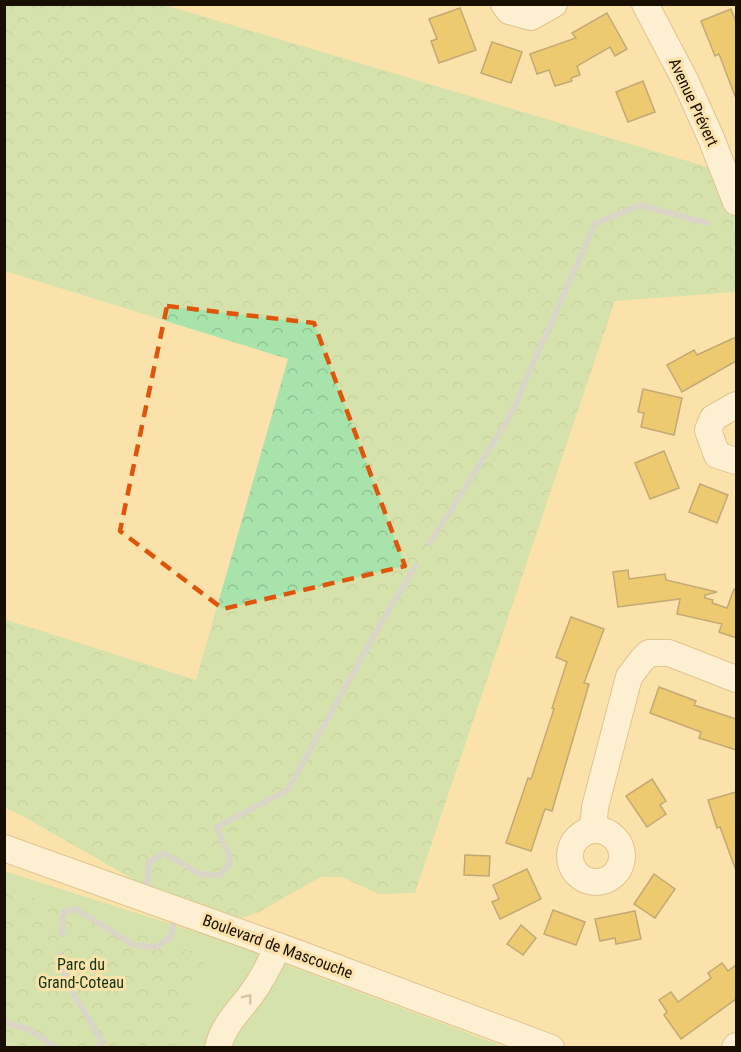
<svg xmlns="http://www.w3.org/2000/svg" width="741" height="1052" viewBox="0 0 741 1052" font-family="'Roboto Condensed',sans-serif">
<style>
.green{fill:#a9e3ac}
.forest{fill:url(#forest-crowns)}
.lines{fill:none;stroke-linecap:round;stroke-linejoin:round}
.stream{stroke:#b4c5ec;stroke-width:6}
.building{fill:#dcab29;stroke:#7c6532;stroke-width:1.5}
.minor-casing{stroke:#b8a06c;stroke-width:28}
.minor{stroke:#fff;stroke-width:26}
.oneway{stroke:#a39f99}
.marked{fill:none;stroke:#de550b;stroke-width:4.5;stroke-dasharray:12 8;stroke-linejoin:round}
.labels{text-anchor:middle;stroke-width:6;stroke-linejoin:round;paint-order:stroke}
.street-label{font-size:16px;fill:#180f00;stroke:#fbe2ab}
.park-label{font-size:16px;fill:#103515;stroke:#fbe2ab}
</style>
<defs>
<pattern id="forest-crowns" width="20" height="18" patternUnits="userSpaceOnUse" patternTransform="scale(1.5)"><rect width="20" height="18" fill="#a9e3ac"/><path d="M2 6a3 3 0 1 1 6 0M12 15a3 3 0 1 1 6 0" fill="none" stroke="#91c292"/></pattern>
</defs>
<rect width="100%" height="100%" fill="#fbe2ab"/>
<polygon class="green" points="4,871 219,939 505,1047 5,1047"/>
<g class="forest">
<polygon points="5,5 165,5 711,168 736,183 736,292 615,301 415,893 379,894 342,877 321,877 257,913 240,918 138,882 21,815 5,808 4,619 196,680 288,359 5,271"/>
<polygon points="5,888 206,956 191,994 188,1047 5,1047"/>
</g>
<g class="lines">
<g class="stream">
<polyline points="430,543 509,418 595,224 640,205 707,223"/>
<polyline points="149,885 147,882 149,862 164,853 200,874 220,875 231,862 217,827 288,790 385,616 416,566"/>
<polyline points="62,934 63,912 76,909 134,945 157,947 171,937 173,925"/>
<polyline points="60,955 68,984 103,1043 97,1048"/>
<polyline points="4,1022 28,1029 57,1048"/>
</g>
</g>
<g class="building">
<polygon points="460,8 476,50 439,63 431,41 437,39 429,19"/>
<polygon points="731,9 736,22 736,95 735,96 719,54 715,56 701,21"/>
<polygon points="607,13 627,49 615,56 610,47 577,66 580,75 571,78 572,81 555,86 549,70 537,74 530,54 576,38 572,33"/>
<polygon points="492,42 522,52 511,83 481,73"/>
<polygon points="643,81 655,112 628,122 616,92"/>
<polygon points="736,337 736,361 682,392 667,365 694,350 697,355"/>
<polygon points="643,389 682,398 674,435 641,427 644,413 638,412"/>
<polygon points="664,451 679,488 650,499 635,463"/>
<polygon points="700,484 728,495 717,523 689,512"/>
<polygon points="628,570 629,579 665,574 666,580 717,592 705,595 705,598 713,600 712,603 727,608 734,589 736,590 736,638 719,632 722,624 677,614 680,599 618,607 613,572"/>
<polygon points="571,617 604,629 584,683 589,684 552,811 545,809 531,851 506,843 528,778 531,779 554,709 552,708 567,662 556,657"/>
<polygon points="659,687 696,701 694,705 736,719 736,750 699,738 701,732 650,713"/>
<polygon points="652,779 666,801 660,805 666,814 647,827 626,796"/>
<polygon points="736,792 736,867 735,868 720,827 717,828 708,800"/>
<polygon points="465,855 490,856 489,876 464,875"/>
<polygon points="527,869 541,899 500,919 492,902 499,899 493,885"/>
<polygon points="654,874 675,889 655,918 634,904"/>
<polygon points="553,910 585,922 576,945 544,934"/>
<polygon points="635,911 641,939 616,944 615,938 600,941 595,919"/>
<polygon points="521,925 536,938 523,955 507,944"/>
<polygon points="722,963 728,971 736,965 736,999 681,1039 664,1015 667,1012 659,1000 671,992 678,1002 711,978 708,973"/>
</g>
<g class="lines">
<defs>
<g id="minor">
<polyline points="504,4 509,11 531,17 554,4"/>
<polyline points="645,4 685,80 711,138 736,202"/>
<polyline points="736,405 713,418 708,430 717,455 736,461"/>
<circle cx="596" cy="856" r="26"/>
<polyline points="593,830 595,807 629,677 641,661 649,653 669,653 736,679"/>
<polyline points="4,848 297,953 551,1048"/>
<path d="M218 1048C222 1027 238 1012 250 996 262 980 270 964 278 946"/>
<polyline points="735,1048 736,1046"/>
</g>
</defs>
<use href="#minor" class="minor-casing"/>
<use href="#minor" class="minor"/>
</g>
<defs><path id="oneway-chevron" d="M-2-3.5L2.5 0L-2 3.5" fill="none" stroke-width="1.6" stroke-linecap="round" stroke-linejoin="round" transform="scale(1.5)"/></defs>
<use class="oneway" href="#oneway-chevron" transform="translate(248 998) rotate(-52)"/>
<path d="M0 0H741V1052H0ZM167 306 314 323 405 566 223 609 120 531Z" fill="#fbe2ab" fill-opacity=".55" fill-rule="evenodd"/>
<path class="marked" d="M167 306 314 323 405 566 223 609 120 531Z"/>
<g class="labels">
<g class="street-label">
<text transform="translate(694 102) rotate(65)" y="6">Avenue Prévert</text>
<text transform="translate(278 946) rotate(20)" y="6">Boulevard de Mascouche</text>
</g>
<g class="park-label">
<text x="81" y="970">Parc du<tspan x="81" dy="18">Grand-Coteau</tspan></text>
</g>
</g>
<rect width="741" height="1052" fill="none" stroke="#180f00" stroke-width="12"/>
</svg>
